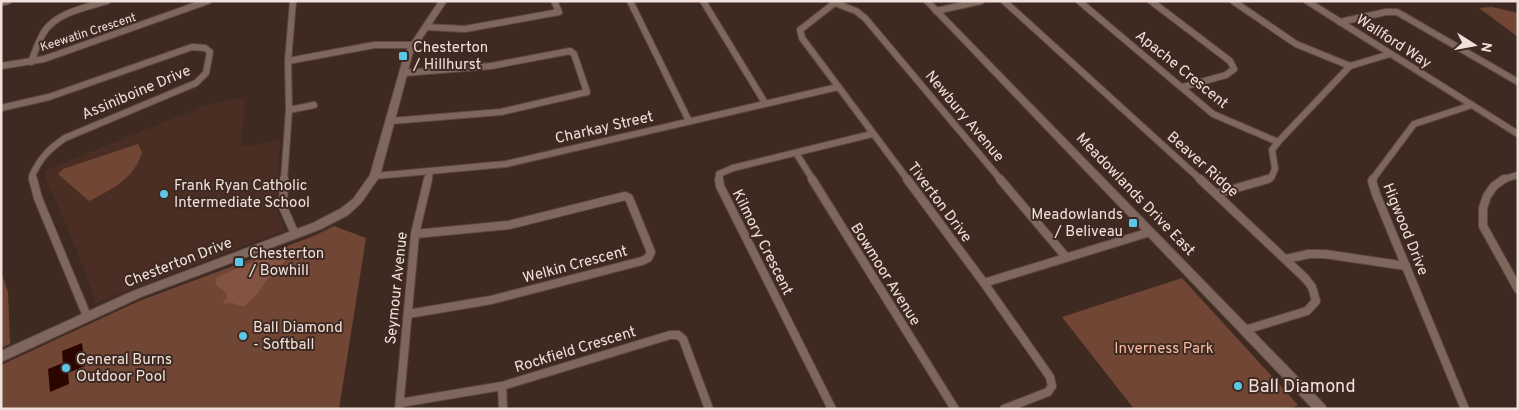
<svg xmlns="http://www.w3.org/2000/svg" width="1519" height="410" viewBox="0 0 1519 410" font-family="Overpass,sans-serif">
<style>
.built{fill:#4a2e23}
.green{fill:#724635}
.forest{fill:#835443}
.water{fill:#2b0500}
.lines{fill:none;stroke-linecap:round;stroke-linejoin:round}
.street-far1-casing{stroke:#5a4841;stroke-width:8}
.street-casing{stroke:#5a4841;stroke-width:10}
.secondary-casing{stroke:#5a4841;stroke-width:2}
.street-far1{stroke:#7f675e;stroke-width:6}
.street{stroke:#7f675e;stroke-width:8}
.secondary{fill:#7f675e;fill-rule:evenodd}
.poi-dot{fill:#5dc7e8;stroke:#3f2a22;stroke-width:2}
.labels{text-anchor:middle;stroke-width:4;stroke-linejoin:round;paint-order:stroke}
.far-street-label{font-size:12px;fill:#f0e1dc;stroke:#3f2a22}
.street-label{font-size:15px;fill:#f0e1dc;stroke:#3f2a22}
.poi-label{font-size:15px;fill:#f0e1dc;stroke:#3f2a22;text-anchor:start}
.park-label{font-size:15px;fill:#f7baa3;stroke:#3f2a22}
.near-poi-label{font-size:18px;fill:#f0e1dc;stroke:#3f2a22;text-anchor:start}
</style>
<rect width="100%" height="100%" fill="#3f2a22"/>
<polygon class="built" points="245,97 241,147 280,140 276,208 285,230 96,303 77,251 46,179 44,171 209,104"/>
<g class="green">
<polygon points="1492,7 1518,13 1518,37 1479,8"/>
<path d="M138 144 142 152C135 178 111 190 89 201L58 174 63 169Z"/>
<polygon points="334,226 366,238 339,409 1,409 1,365 139,301 314,236"/>
<polygon points="1,272 8,292 10,344 1,348"/>
<polygon points="1182,278 1298,405 1290,409 1134,409 1062,317"/>
</g>
<polygon class="forest" points="295,247 292,255 274,270 257,294 245,306 239,306 233,303 223,304 227,296 226,292 217,286 215,280 217,277 278,251"/>
<polygon class="water" points="82,343 85,366 68,373 69,384 50,392 48,369 63,363 62,351"/>
<g class="lines">
<defs>
<g id="street-far1">
<polyline points="630,1 689,121"/>
<polyline points="703,1 765,103"/>
<polyline points="837,1 800,30 802,38 908,180"/>
<polyline points="1004,1 1201,180"/>
<polyline points="1079,1 1213,114 1278,142"/>
<polyline points="1151,1 1230,61 1234,69 1226,75 1183,87"/>
<polyline points="1233,1 1296,44 1350,66"/>
<polyline points="1307,1 1518,134"/>
<polyline points="1,3 8,1"/>
<polyline points="835,3 856,11 865,18 1001,180"/>
<polyline points="936,11 981,1"/>
<polyline points="1340,22 1386,12 1397,12 1518,82"/>
<polyline points="426,27 465,29 559,12 554,1"/>
<polyline points="288,61 374,45 412,45"/>
<path d="M31 62C35 52 38 42 44 32 57 12 85 8 107 1"/>
<polyline points="1,66 44,59 208,1"/>
<path d="M1 108 49 97 192 47 205 48 210 52 206 73 196 83 65 138C49 149 40 158 32 176L33 180"/>
<polyline points="289,110 314,105"/>
<polyline points="391,121 501,112 587,92 574,54 570,51 491,66 404,73"/>
<polyline points="796,153 813,180"/>
<polyline points="375,176 506,164 838,87"/>
<polyline points="284,180 289,110 288,61 293,1"/>
<polyline points="428,180 430,172"/>
<polyline points="720,180 719,174 733,168 872,134"/>
<polyline points="1263,180 1271,178 1275,169 1272,150 1278,142 1350,66 1390,54"/>
<polyline points="1372,180 1414,124 1472,105"/>
<polyline points="1501,180 1518,175"/>
</g>
<g id="street">
<polyline points="33,179 38,198 87,316"/>
<polyline points="284,179 283,207 295,234"/>
<polyline points="719,179 720,186 832,409"/>
<polyline points="812,179 955,409"/>
<polyline points="907,179 984,283 1050,377 1052,386 1048,392 1004,409"/>
<polyline points="1000,179 1066,257"/>
<polyline points="1200,179 1305,278 1312,287 1316,301 1307,311 1245,330"/>
<polyline points="1373,179 1372,181 1376,194 1465,409"/>
<polyline points="1504,179 1494,186 1487,196 1483,208 1483,226 1518,289"/>
<polyline points="1216,194 1268,179"/>
<polyline points="1286,259 1309,254 1325,254 1406,266"/>
<polyline points="984,283 1150,232"/>
<polyline points="408,314 491,300 642,261 648,258 651,252 629,198 625,196 509,225 415,234"/>
<polyline points="502,386 503,409"/>
<polyline points="400,403 502,386 670,335 678,335 683,339 709,409"/>
<polyline points="399,409 415,234 428,179"/>
</g>
<g id="secondary">
<polygon points="439,1 447,1 413,52 380,176 361,203 348,215 321,229 141,297 1,362 1,351 133,291 313,223 340,209 353,199 370,175 405,52"/>
<polygon points="923,1 931,1 1325,405 1327,409 1313,409"/>
</g>
</defs>
<use href="#street-far1" class="street-far1-casing"/>
<use href="#street" class="street-casing"/>
<use href="#secondary" class="secondary-casing"/>
<use href="#street-far1" class="street-far1"/>
<use href="#street" class="street"/>
<use href="#secondary" class="secondary"/>
</g>
<g class="poi-dot">
<rect x="398" y="51" width="10" height="10" rx="2.5"/>
<circle cx="164" cy="194" r="5"/>
<rect x="1128" y="218" width="10" height="10" rx="2.5"/>
<rect x="234" y="257" width="10" height="10" rx="2.5"/>
<circle cx="243" cy="336" r="5"/>
<circle cx="66" cy="368" r="5"/>
<circle cx="1238" cy="386" r="5"/>
</g>
<g class="labels">
<g class="far-street-label">
<text transform="translate(88 32) rotate(-18)" y="4">Keewatin Crescent</text>
</g>
<g class="street-label">
<text transform="translate(1394 41) rotate(33)" y="5">Wallford Way</text>
<text transform="translate(1182 69) rotate(39)" y="5">Apache Crescent</text>
<text transform="translate(136 92) rotate(-23)" y="5">Assiniboine Drive</text>
<text transform="translate(965 116) rotate(50)" y="5">Newbury Avenue</text>
<text transform="translate(604 127) rotate(-13)" y="5">Charkay Street</text>
<text transform="translate(1203 164) rotate(42)" y="5">Beaver Ridge</text>
<text transform="translate(1136 194) rotate(46)" y="5">Meadowlands Drive East</text>
<text transform="translate(940 202) rotate(53)" y="5">Tiverton Drive</text>
<text transform="translate(1406 229) rotate(68)" y="5">Higwood Drive</text>
<text transform="translate(763 242) rotate(63)" y="5">Kilmory Crescent</text>
<text transform="translate(178 262) rotate(-21)" y="5">Chesterton Drive</text>
<text transform="translate(575 264) rotate(-15)" y="5">Welkin Crescent</text>
<text transform="translate(886 274) rotate(58)" y="5">Bowmoor Avenue</text>
<text transform="translate(396 288) rotate(-84)" y="5">Seymour Avenue</text>
<text transform="translate(575 349) rotate(-17)" y="5">Rockfield Crescent</text>
</g>
<g class="poi-label">
<text x="413" y="52">Chesterton<tspan x="413" dy="17">/ Hillhurst</tspan></text>
<text x="174" y="190">Frank Ryan Catholic<tspan x="174" dy="17">Intermediate School</tspan></text>
<text x="1123" y="219" text-anchor="end">Meadowlands<tspan x="1123" dy="17">/ Beliveau</tspan></text>
<text x="249" y="258">Chesterton<tspan x="249" dy="17">/ Bowhill</tspan></text>
<text x="253" y="332">Ball Diamond<tspan x="253" dy="17">- Softball</tspan></text>
<text x="76" y="364">General Burns<tspan x="76" dy="17">Outdoor Pool</tspan></text>
</g>
<g class="park-label">
<text x="1164" y="353">Inverness Park</text>
</g>
<g class="near-poi-label">
<text x="1248" y="392">Ball Diamond</text>
</g>
</g>
<rect width="1519" height="410" fill="none" stroke="#f0e1dc" stroke-width="5"/>
<g transform="translate(1474 45) rotate(101)" stroke="#3f2a22" stroke-width="4" paint-order="stroke">
<path d="M0-4L9 19L0 12L-9 19Z" fill="#f0e1dc"/>
<text y="-8" font-size="14" font-weight="bold" text-anchor="middle" fill="#f0e1dc">N</text>
</g>
</svg>
